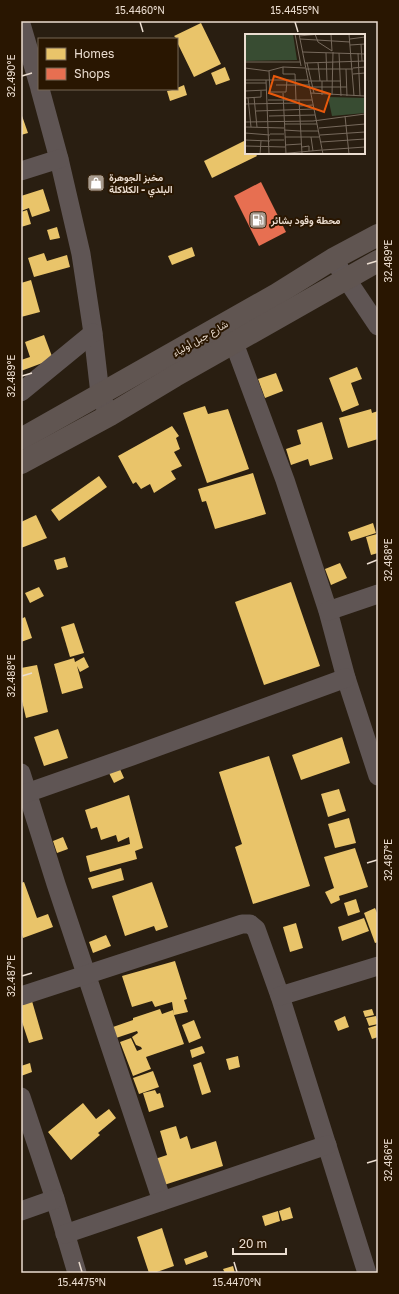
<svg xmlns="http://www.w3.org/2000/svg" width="399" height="1294" viewBox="0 0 399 1294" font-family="'Golos Text',Vazirmatn,sans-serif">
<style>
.homes{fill:#e9c46a}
.shops{fill:#e76f51}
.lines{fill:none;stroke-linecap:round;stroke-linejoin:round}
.minor{stroke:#5f5554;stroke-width:19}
.major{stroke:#605551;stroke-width:22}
.ticks{fill:none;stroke:#ebddd0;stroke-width:1.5}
.labels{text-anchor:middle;stroke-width:4;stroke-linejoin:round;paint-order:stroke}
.poi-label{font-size:10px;font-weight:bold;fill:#ebddd0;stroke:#291601;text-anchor:start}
.street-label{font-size:10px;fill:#ebddd0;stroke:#291601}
.inset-road{fill:none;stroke:#776a5d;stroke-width:1}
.view{fill:#e8590c;fill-opacity:0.15;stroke:#e8590c;stroke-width:2}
.inset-edge{fill:none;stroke:#ebddd0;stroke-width:2}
.neatline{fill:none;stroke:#ebddd0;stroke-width:1.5}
.ticks-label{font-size:10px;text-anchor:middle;fill:#ebddd0}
</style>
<rect width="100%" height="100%" fill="#291e11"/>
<g class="homes">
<polygon points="201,23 221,64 194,77 177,42 177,39 174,36"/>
<polygon points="225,67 230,80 216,85 211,73"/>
<polygon points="184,85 187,95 170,101 167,91 177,89 177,88"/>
<polygon points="21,113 28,133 21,135"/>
<polygon points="246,140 246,153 255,153 257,156 212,178 204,161"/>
<polygon points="43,189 50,211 32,217 29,208 21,211 21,196"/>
<polygon points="27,210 31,224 21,227 21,212"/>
<polygon points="57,227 60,238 50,240 47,230"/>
<polygon points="192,247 195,256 172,265 168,256"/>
<polygon points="44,253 47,261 67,255 70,267 34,277 28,258"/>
<polygon points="31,280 40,312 21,317 21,283"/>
<polygon points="44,335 53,359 21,371 21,360 30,357 25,342"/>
<polygon points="357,367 362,379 351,383 359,405 342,412 329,378"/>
<polygon points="276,373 283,391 265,398 258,379"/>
<polygon points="205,406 208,414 228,409 249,469 207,483 183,413"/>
<polygon points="371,409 372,413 378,411 378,427 377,428 378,439 348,448 339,418"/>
<polygon points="322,422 333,459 310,466 308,459 291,465 286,449 301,444 297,430"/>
<polygon points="172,426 179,436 176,438 180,449 174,452 182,466 171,471 176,479 154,493 150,484 141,489 136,482 133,484 118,456"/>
<polygon points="253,473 266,514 215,529 206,501 202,502 198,489"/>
<polygon points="99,476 107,487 59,521 51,510"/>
<polygon points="36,515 47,538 21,548 21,522"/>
<polygon points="373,523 376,533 351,541 348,532"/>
<polygon points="377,534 378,553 371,555 366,537"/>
<polygon points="65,557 68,567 57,570 54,560"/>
<polygon points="340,563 347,578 331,585 325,569"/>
<polygon points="291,582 320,666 264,685 235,602"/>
<polygon points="39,587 44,596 30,603 25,593"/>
<polygon points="25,617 32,638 21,642 21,619"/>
<polygon points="74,623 84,653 70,657 61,627"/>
<polygon points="84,657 89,667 80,672 77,666 83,688 62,694 54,664 74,658 75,662"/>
<polygon points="37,665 48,712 26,718 21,697 21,668"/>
<polygon points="58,729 68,758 44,766 34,737"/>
<polygon points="342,737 350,763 301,780 292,755"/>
<polygon points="269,756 310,886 253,904 235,847 242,844 219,772"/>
<polygon points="119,767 124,778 114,783 108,771"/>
<polygon points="339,789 346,811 328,817 321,794"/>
<polygon points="129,795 143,848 135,851 137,859 90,872 86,856 130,844 129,837 118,842 116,835 101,840 97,827 91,829 85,810"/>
<polygon points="349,818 356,843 335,848 328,824"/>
<polygon points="63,837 68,849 57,853 53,841"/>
<polygon points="355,848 368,887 339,896 340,900 331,904 325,892 334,888 324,857"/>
<polygon points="121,868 124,880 92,889 88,878"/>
<polygon points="24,882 37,918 48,914 53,927 23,938 21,932 21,883"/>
<polygon points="152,882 168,927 156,931 154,926 125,936 112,896"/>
<polygon points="356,899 360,912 348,916 344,903"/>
<polygon points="375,908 378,915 378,942 375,943 364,913"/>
<polygon points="364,918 369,931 342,941 338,927"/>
<polygon points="296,923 303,948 290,952 283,927"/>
<polygon points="106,935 111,946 93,953 89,942"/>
<polygon points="175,961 187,999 184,1000 188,1012 174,1015 184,1044 146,1057 151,1069 133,1076 120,1042 131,1038 137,1051 142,1049 141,1047 136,1045 132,1037 138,1033 137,1031 116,1038 113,1027 133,1020 133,1018 160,1009 162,1014 173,1010 174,1015 172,1002 155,1007 152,1001 132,1007 122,976"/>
<polygon points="32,1001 43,1039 29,1043 21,1019 21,1005"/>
<polygon points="372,1009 374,1015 365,1017 363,1011"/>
<polygon points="345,1016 349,1027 338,1031 334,1021"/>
<polygon points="376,1016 378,1024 369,1026 366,1018"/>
<polygon points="194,1020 201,1038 189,1043 182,1025"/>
<polygon points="378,1025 378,1037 372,1039 368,1028"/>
<polygon points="202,1046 205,1053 192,1058 190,1050"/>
<polygon points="238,1056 240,1067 229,1070 226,1059"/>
<polygon points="201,1062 211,1092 202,1095 193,1065"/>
<polygon points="30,1063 32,1072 21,1076 21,1066"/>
<polygon points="153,1071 159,1087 139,1094 133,1078"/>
<polygon points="155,1090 157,1094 160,1093 164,1107 149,1112 143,1093"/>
<polygon points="83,1103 96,1119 109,1109 116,1118 98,1133 100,1135 71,1160 48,1132"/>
<polygon points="176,1126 180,1139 187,1136 191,1149 216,1141 223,1166 164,1185 155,1159 167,1155 160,1131"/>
<polygon points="290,1207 293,1218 282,1221 279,1211"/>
<polygon points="278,1211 280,1221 265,1226 262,1216"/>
<polygon points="162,1228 174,1266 154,1273 149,1273 137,1237"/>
<polygon points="206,1251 208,1257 186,1265 184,1259"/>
<polygon points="233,1266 235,1273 225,1273 223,1269"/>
</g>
<polygon class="shops" points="261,182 286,232 259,246 234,196"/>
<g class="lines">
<g class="minor">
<polyline points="21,24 39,85"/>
<polyline points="40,89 59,159 81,254 93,333 100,394 105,406"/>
<polyline points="21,171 59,159"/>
<polyline points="333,259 378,326"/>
<polyline points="234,343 285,480 328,611 346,678 378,776"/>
<polyline points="21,392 93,333"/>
<polyline points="328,611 378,594"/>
<polyline points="21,773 56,884 162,1201"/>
<polyline points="21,795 132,756 346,678"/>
<polyline points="21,996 242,924 250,924 256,929 280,996 367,1273"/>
<polyline points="280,996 378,966"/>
<polyline points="21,1097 55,1199 77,1273"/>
<polyline points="21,1211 55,1199"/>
<polyline points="65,1234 327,1145"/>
</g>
<g class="major">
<polyline points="21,439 277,294 333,259 378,235"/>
<polyline points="21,463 110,415 175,376 378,261"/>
</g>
</g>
<path class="ticks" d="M140 22 143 32M295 22 298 32M22 76 32 73M367 264 377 261M22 376 32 373M367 564 377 560M22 676 32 673M367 863 377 860M22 976 32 973M367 1163 377 1160M79 1262 82 1272M234 1262 237 1272"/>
<defs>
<symbol id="shop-square" viewBox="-11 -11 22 22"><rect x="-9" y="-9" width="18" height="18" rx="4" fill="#a79a8d" stroke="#291601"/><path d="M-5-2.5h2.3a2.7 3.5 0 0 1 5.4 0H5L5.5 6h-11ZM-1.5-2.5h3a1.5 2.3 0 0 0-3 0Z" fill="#fff"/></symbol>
<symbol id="fuel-square" viewBox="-11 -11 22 22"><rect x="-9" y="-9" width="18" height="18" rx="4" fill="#a79a8d" stroke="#291601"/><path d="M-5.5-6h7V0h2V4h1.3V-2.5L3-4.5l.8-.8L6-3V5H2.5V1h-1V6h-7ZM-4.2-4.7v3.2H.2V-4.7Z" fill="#fff"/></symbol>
</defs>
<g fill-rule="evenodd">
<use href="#shop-square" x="86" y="173" width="20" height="20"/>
<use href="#fuel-square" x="248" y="210" width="20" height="20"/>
</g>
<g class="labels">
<g class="poi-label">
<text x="109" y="181">مخبز الجوهرة<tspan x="109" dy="12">البلدي - الكلاكلة</tspan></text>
<text x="271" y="224">محطة وقود بشائر</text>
</g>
<g class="street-label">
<text transform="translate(200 338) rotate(-30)" y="4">شارع جبل أولياء</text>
</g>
</g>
<g transform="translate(245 34)">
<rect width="120" height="120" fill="#291e11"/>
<path d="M0 0H48L52 26 0 27ZM83 63 120 64V79L87 82Z" fill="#384c32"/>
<path class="inset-road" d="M50 0 56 32M54 0 78 120M70 0 73 8 87 17M86 0 87 17M104 0 109 62M54 2 75 0M55 5 105 8M105 5 120 3M116 10 117 27M105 11 120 10M58 18 120 20M81 19 82 47M94 19 96 62M113 19 115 62M0 28H55M60 29 120 27M62 29 69 59M73 29 75 47M38 33V40H50L51 66M0 34 23 37 38 33 60 34M108 34 120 33M61 35H108M101 35 102 62M24 37 25 58H41L42 46M108 40 120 39M0 46H63M21 46 24 120M64 47H96M0 49H21M31 51H64M65 53H102M0 57 22 56M38 59 41 120M65 59 120 62M77 61V47M87 61 88 18M9 63 12 93M0 64 16 63V57M3 64 6 93M23 66H67M54 66 57 120M0 70 54 69M54 72 68 71M11 77 69 75M24 82 70 81M100 82 104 120M0 88 68 87 120 80M39 90H72M0 93 39 94M74 94 120 90M39 96 55 97M55 97H73M0 99 25 101M25 100H39M75 101 120 98M40 103H74M66 103 68 117M0 106 25 107M25 106H39M76 108 120 105M40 111 56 110M0 112 40 113M57 113 64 112V117M78 116 120 113M15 120 16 107M33 120 77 116"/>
<path class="view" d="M29 42 85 60 79 78 24 59Z"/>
<rect width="120" height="120" class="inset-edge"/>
</g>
<rect width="399" height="1294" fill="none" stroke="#291601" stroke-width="44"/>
<rect x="38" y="38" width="140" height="52" fill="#291601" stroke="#776654"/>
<rect x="46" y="48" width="20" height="12" fill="#e9c46a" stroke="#776654"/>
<text x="74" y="58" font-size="12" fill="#ebddd0">Homes</text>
<rect x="46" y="68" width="20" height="12" fill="#e76f51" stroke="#776654"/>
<text x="74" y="78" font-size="12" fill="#ebddd0">Shops</text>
<path d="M233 1248v6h53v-6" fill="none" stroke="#ebddd0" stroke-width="2"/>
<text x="239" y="1248" font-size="12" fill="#ebddd0" stroke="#291601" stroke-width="3" paint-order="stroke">20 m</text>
<rect x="22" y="22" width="355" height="1250" class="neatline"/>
<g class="ticks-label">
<text x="140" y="14">15.4460°N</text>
<text x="295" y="14">15.4455°N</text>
<text transform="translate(11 76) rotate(-90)" y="4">32.490°E</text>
<text transform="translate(388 261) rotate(-90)" y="4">32.489°E</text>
<text transform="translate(11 376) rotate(-90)" y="4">32.489°E</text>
<text transform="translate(388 560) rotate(-90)" y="4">32.488°E</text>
<text transform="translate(11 676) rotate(-90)" y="4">32.488°E</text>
<text transform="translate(388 860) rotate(-90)" y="4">32.487°E</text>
<text transform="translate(11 976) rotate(-90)" y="4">32.487°E</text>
<text transform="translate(388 1160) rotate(-90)" y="4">32.486°E</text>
<text x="82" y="1286">15.4475°N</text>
<text x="237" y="1286">15.4470°N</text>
</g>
</svg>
